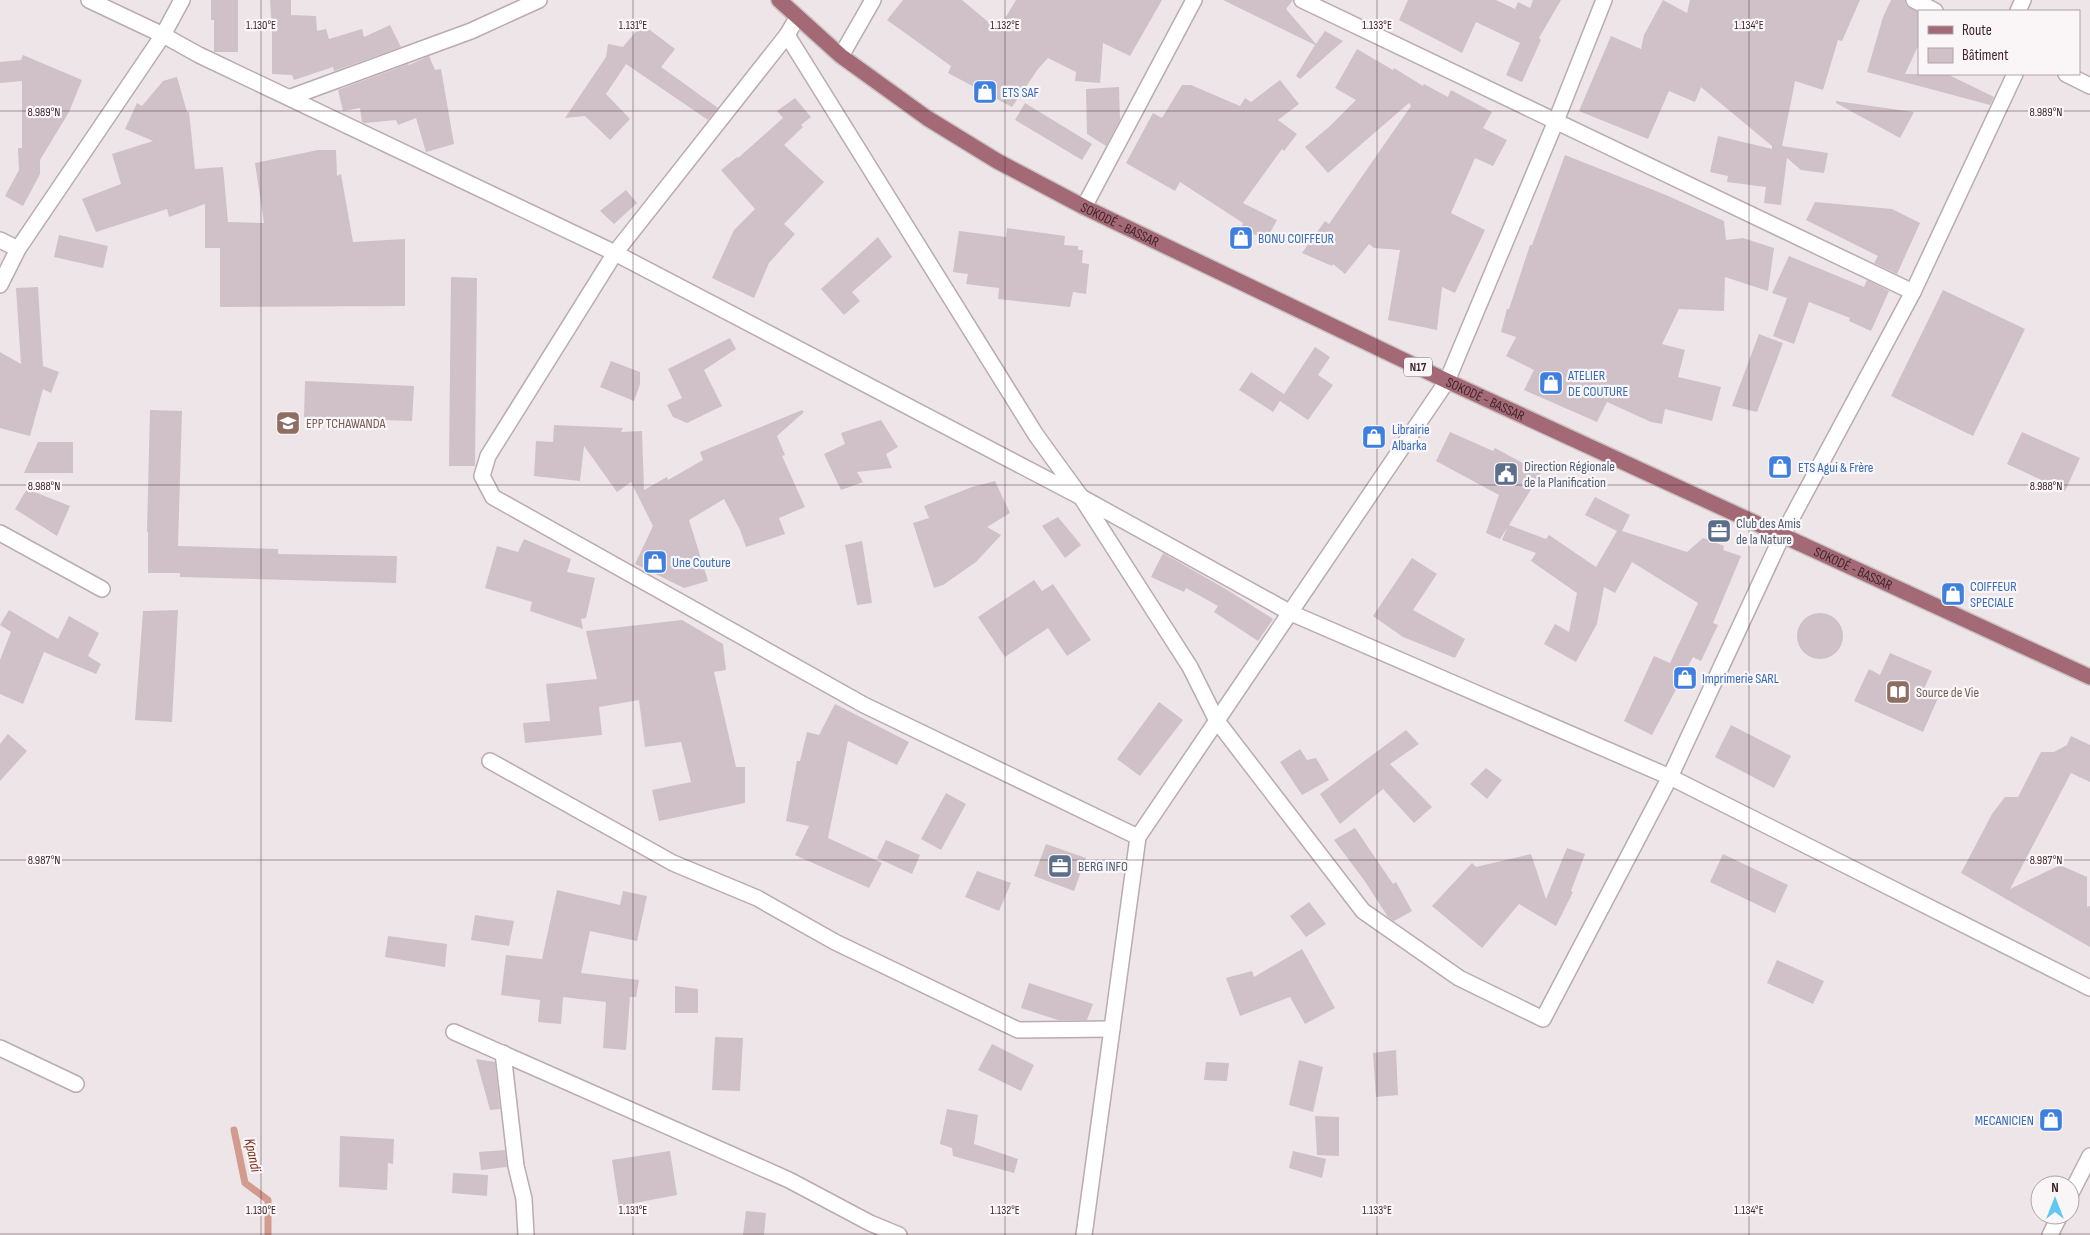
<svg xmlns="http://www.w3.org/2000/svg" width="2090" height="1235" viewBox="0 0 2090 1235" font-family="'Sofia Sans Condensed',sans-serif">
<style>
.lines{fill:none;stroke-linecap:round;stroke-linejoin:round}
.stream{stroke:#d29b8e;stroke-width:7}
.building{fill:#cfc1c7}
.minor-casing{stroke:#baabb0;stroke-width:18}
.major-casing{stroke:#cac2c3;stroke-width:18}
.minor{stroke:#fff;stroke-width:15}
.major{stroke:#a36a76;stroke-width:15}
.ticks{fill:none;stroke:#40242a;stroke-width:1;stroke-opacity:0.45}
.labels{text-anchor:middle;stroke-width:4.5;stroke-linejoin:round;paint-order:stroke}
.shield{fill:#faf6f8;stroke:#786368;stroke-width:1}
.shield-label{font-size:12px;font-weight:bold;fill:#40242a}
.shop-label{font-size:14px;fill:#366cbe;stroke:#faf6f8;text-anchor:start}
.street-label{font-size:14px;fill:#40242a;stroke:#faf6f8}
.education-label{font-size:14px;fill:#785e54;stroke:#faf6f8;text-anchor:start}
.service-label{font-size:14px;fill:#4e5e75;stroke:#faf6f8;text-anchor:start}
.water-label{font-size:15px;font-style:italic;fill:#7d311d;stroke:#faf6f8}
.ticks-label{font-size:12px;text-anchor:middle;fill:#40242a;stroke:#faf6f8;stroke-width:4.5;stroke-linejoin:round;paint-order:stroke}
</style>
<rect width="100%" height="100%" fill="#eee5e9"/>
<g class="lines">
<polyline class="stream" points="234,1130 245,1183 268,1200 268,1235"/>
</g>
<g class="building">
<polygon points="211,0 238,0 238,52 214,52 214,20 211,20"/>
<polygon points="270,0 291,0 291,15 316,16 317,31 326,29 329,39 362,29 364,37 390,25 401,47 334,71 333,67 294,80 292,75 272,74 272,30"/>
<polygon points="903,0 962,0 998,30 1016,0 1162,0 1130,56 1103,43 1100,83 1075,81 1076,72 1048,58 1038,69 1012,107 948,73 951,66 887,20"/>
<polygon points="1223,0 1293,0 1286,9 1316,44 1325,31 1343,41 1300,79 1296,76 1315,45"/>
<polygon points="1408,0 1496,0 1515,9 1518,2 1530,8 1533,0 1561,0 1539,38 1541,40 1522,82 1506,75 1520,43 1476,22 1462,53 1399,20"/>
<polygon points="1663,0 1687,13 1690,0 1860,0 1842,41 1838,40 1823,90 1795,81 1793,92 1782,146 1828,153 1824,173 1801,170 1787,158 1781,205 1764,203 1766,187 1727,182 1728,176 1710,172 1718,136 1772,149 1772,146 1701,87 1695,102 1669,91 1648,139 1579,111 1611,36 1641,49 1644,35"/>
<polygon points="1891,0 1905,0 1906,5 1919,13 1919,44 1905,74 1947,74 1994,97 1990,105 1867,72 1883,17"/>
<polygon points="642,24 675,49 661,67 718,108 708,120 626,64 606,94 630,119 610,140 585,116 565,118 606,57 608,44 623,47"/>
<polygon points="1357,49 1393,70 1394,68 1423,86 1424,84 1448,97 1451,90 1492,112 1483,128 1507,140 1493,166 1475,158 1451,213 1485,230 1455,293 1442,287 1437,330 1388,320 1400,250 1374,248 1369,244 1345,274 1333,264 1332,266 1302,253 1325,221 1329,224 1411,106 1409,103 1328,173 1305,147 1329,127 1356,100 1335,88"/>
<polygon points="23,55 82,80 69,112 40,160 40,174 23,206 5,196 19,170 18,148 22,148 22,81 0,83 0,62 21,60"/>
<polygon points="429,56 435,70 441,69 454,144 426,152 416,118 398,125 396,120 365,123 362,122 360,108 343,111 338,90 408,64 409,65"/>
<polygon points="177,77 187,112 189,112 195,169 223,167 228,222 264,223 255,163 318,150 336,150 337,176 341,174 353,242 405,239 405,306 220,307 220,248 205,248 205,204 169,217 167,209 96,232 82,199 121,184 112,154 153,141 125,129 137,103 142,106 163,81"/>
<polygon points="1280,80 1299,104 1278,120 1297,134 1284,151 1282,149 1243,203 1277,220 1266,240 1241,228 1243,223 1180,182 1175,191 1126,163 1153,113 1162,118 1182,85 1191,85 1240,106 1245,98 1251,102"/>
<polygon points="1119,87 1120,120 1106,146 1087,134 1086,89"/>
<polygon points="795,98 811,117 801,125 803,127 784,145 824,182 784,224 795,234 769,263 754,298 712,278 734,230 755,209 721,170 737,157 738,158 783,118 777,111"/>
<polygon points="1836,101 1914,112 1900,138 1836,103"/>
<polygon points="1025,103 1092,144 1082,160 1015,120"/>
<polygon points="1565,155 1666,195 1724,221 1726,240 1743,238 1774,248 1768,291 1725,277 1724,311 1679,309 1662,344 1685,350 1678,377 1721,387 1712,421 1665,409 1662,424 1651,422 1607,402 1597,422 1524,390 1534,370 1506,356 1516,337 1501,332 1507,309 1509,309 1530,245 1532,245"/>
<polygon points="626,190 637,203 614,224 600,211"/>
<polygon points="1815,202 1892,209 1920,223 1897,274 1874,263 1878,256 1806,220"/>
<polygon points="1007,228 1065,236 1064,245 1078,246 1078,250 1083,250 1082,263 1089,264 1086,294 1073,292 1070,307 998,299 999,288 966,284 968,274 953,272 959,231 1006,237"/>
<polygon points="59,235 108,246 103,268 54,257"/>
<polygon points="878,237 892,257 852,292 860,301 844,315 821,289"/>
<polygon points="1789,256 1864,287 1867,280 1889,291 1871,331 1849,321 1850,318 1809,302 1794,344 1773,336 1787,298 1772,293"/>
<polygon points="451,277 477,278 475,466 449,466"/>
<polygon points="38,287 43,366 59,372 51,393 43,389 30,436 0,428 0,352 21,364 16,288"/>
<polygon points="1943,290 2025,329 1973,436 1891,396"/>
<polygon points="1759,334 1783,343 1757,412 1732,406"/>
<polygon points="730,338 736,349 704,370 722,406 687,423 673,417 667,405 682,398 668,369"/>
<polygon points="1315,347 1330,357 1318,375 1333,385 1308,420 1280,401 1273,412 1239,390 1251,372 1284,394"/>
<polygon points="611,361 640,372 640,384 634,401 600,387"/>
<polygon points="305,381 414,386 412,421 304,417"/>
<polygon points="150,410 182,411 178,546 278,549 278,554 397,556 396,583 180,577 180,573 148,573 148,532 147,532"/>
<polygon points="802,410 804,412 777,436 785,455 782,456 805,507 779,518 785,534 746,547 740,530 724,499 689,520 708,581 684,588 635,564 653,526 631,482 617,492 584,446 580,481 534,476 536,441 553,442 554,425 623,428 621,432 642,431 644,490 667,477 668,480 703,460 700,452"/>
<polygon points="881,420 898,447 886,454 892,468 857,472 863,482 841,490 824,454 845,444 841,433"/>
<polygon points="1450,432 1493,451 1495,448 1541,473 1509,525 1546,539 1549,535 1596,567 1617,531 1585,515 1595,497 1630,515 1622,531 1687,552 1703,538 1724,546 1723,550 1741,556 1713,623 1718,625 1701,661 1693,657 1652,735 1624,721 1654,656 1670,663 1698,603 1632,562 1615,593 1604,587 1597,624 1576,662 1544,644 1555,624 1569,632 1577,593 1531,561 1536,553 1502,540 1507,528 1500,539 1486,533 1499,495 1436,461"/>
<polygon points="2022,432 2080,458 2065,491 2007,464"/>
<polygon points="38,442 73,442 73,473 24,473"/>
<polygon points="995,481 1010,513 987,527 1001,535 976,562 943,585 934,588 913,523 929,518 924,506 972,487"/>
<polygon points="27,489 70,506 57,536 15,509"/>
<polygon points="1058,517 1081,545 1065,558 1042,526"/>
<polygon points="524,539 571,559 567,572 595,578 586,618 581,619 583,629 530,611 532,602 485,588 497,546 518,552"/>
<polygon points="862,541 872,603 857,605 845,545"/>
<polygon points="1163,553 1229,591 1273,619 1258,641 1214,612 1218,606 1186,588 1184,592 1151,577"/>
<polygon points="1412,558 1437,574 1413,610 1465,639 1455,658 1403,637 1373,616"/>
<polygon points="1034,580 1042,591 1053,584 1091,640 1067,656 1048,628 1005,657 978,617"/>
<polygon points="9,610 58,639 69,616 99,633 88,656 101,664 96,674 44,652 23,704 0,694 0,660 11,632 0,625"/>
<polygon points="178,610 172,722 135,720 143,611"/>
<circle cx="1820" cy="636" r="23"/>
<polygon points="682,620 723,644 726,670 714,672 736,767 745,767 745,803 659,821 652,790 691,782 681,742 645,747 639,700 599,707 602,735 525,743 523,723 550,721 546,684 597,679 586,631"/>
<polygon points="1890,653 1932,671 1923,691 1938,698 1923,732 1854,701 1869,669 1880,675"/>
<polygon points="1159,702 1183,720 1140,776 1117,759"/>
<polygon points="835,704 909,742 897,765 848,741 828,838 882,863 869,888 795,855 809,826 786,821 797,761 800,761 807,732 819,735"/>
<polygon points="1731,725 1791,756 1774,788 1715,757"/>
<polygon points="1406,730 1419,744 1390,764 1432,807 1414,823 1383,789 1340,824 1320,794"/>
<polygon points="8,734 27,751 0,781 0,744"/>
<polygon points="2071,736 2090,745 2090,782 2071,773 2010,889 2060,865 2087,877 2087,907 2090,906 2090,947 1961,873 1992,814 2005,797 2018,797 2041,752 2054,752 2067,745"/>
<polygon points="1300,749 1307,760 1316,758 1329,780 1302,795 1280,762"/>
<polygon points="1486,768 1502,780 1487,799 1470,784"/>
<polygon points="946,793 966,804 941,850 921,839"/>
<polygon points="1355,828 1393,884 1396,882 1412,911 1394,921 1388,917 1364,880 1334,840"/>
<polygon points="886,840 920,855 912,874 877,858"/>
<polygon points="1046,844 1086,858 1074,891 1034,876"/>
<polygon points="1567,848 1585,854 1571,891 1573,892 1556,926 1519,904 1482,948 1432,906 1472,863 1476,867 1531,854 1546,899"/>
<polygon points="1723,854 1788,885 1775,913 1710,882"/>
<polygon points="977,871 1011,883 999,911 965,897"/>
<polygon points="557,890 620,905 623,891 647,896 637,941 590,931 581,973 639,980 636,997 630,997 626,1050 603,1048 606,1002 563,997 561,1024 538,1022 540,1000 501,995 506,955 542,959"/>
<polygon points="1309,902 1326,924 1306,937 1290,916"/>
<polygon points="475,915 514,921 509,946 471,940"/>
<polygon points="388,936 447,944 445,967 385,957"/>
<polygon points="1302,949 1335,1008 1305,1024 1290,997 1240,1016 1226,978 1252,971 1254,977"/>
<polygon points="1777,960 1824,981 1813,1004 1767,983"/>
<polygon points="1029,983 1093,1004 1087,1020 1058,1020 1021,1008"/>
<polygon points="675,986 698,989 698,1013 675,1013"/>
<polygon points="715,1037 743,1038 740,1091 712,1090"/>
<polygon points="992,1044 1034,1065 1021,1091 978,1070"/>
<polygon points="1396,1050 1398,1095 1376,1097 1373,1053"/>
<polygon points="476,1059 495,1062 500,1109 490,1110"/>
<polygon points="1299,1060 1323,1067 1313,1112 1289,1105"/>
<polygon points="1206,1062 1229,1063 1227,1081 1204,1080"/>
<polygon points="947,1109 978,1115 974,1144 1018,1159 1014,1173 953,1156 952,1148 940,1144"/>
<polygon points="1315,1116 1339,1117 1339,1156 1317,1155"/>
<polygon points="340,1136 394,1139 393,1164 388,1163 387,1190 339,1187"/>
<polygon points="505,1150 507,1167 481,1170 479,1152"/>
<polygon points="670,1151 677,1195 619,1206 612,1160"/>
<polygon points="1293,1151 1326,1159 1322,1178 1289,1168"/>
<polygon points="453,1173 488,1175 487,1196 452,1193"/>
<polygon points="746,1211 766,1213 764,1235 743,1235"/>
</g>
<g class="lines">
<defs>
<g id="minor">
<polyline points="89,0 163,35 199,55 615,253 1081,497 1291,613 1670,777 2090,988"/>
<polyline points="1302,0 1913,292"/>
<polyline points="1914,0 1935,11"/>
<polyline points="2018,11 2023,0"/>
<polyline points="797,18 787,35 615,253 488,456 482,476 493,497 864,705 1138,837"/>
<polyline points="787,35 1036,435 1081,497 1190,667 1217,721 1363,911 1459,978 1543,1019 1670,777 1782,536 1913,292 2015,74"/>
<polyline points="841,56 873,0"/>
<polyline points="2066,74 2090,86"/>
<polyline points="291,97 471,31 539,0"/>
<polyline points="1084,207 1194,0"/>
<polyline points="0,240 18,249"/>
<polyline points="0,285 18,249 163,35 182,0"/>
<polyline points="0,533 102,589"/>
<polyline points="490,761 673,863 757,898 835,942 1018,1030 1112,1029"/>
<polyline points="454,1032 789,1180 870,1223 899,1235"/>
<polyline points="0,1048 76,1084"/>
<polyline points="503,1053 516,1166 524,1199 526,1235"/>
<polyline points="2070,1195 2090,1156"/>
<polyline points="1084,1235 1138,837 1447,381 1556,121 1604,0"/>
<polyline points="2050,1235 2060,1215"/>
</g>
<g id="major">
<path id="s1" d="M779 0 841 56 927 118 997 161 1084 207 1447 381 2090 677"/>
</g>
</defs>
<use href="#minor" class="minor-casing"/>
<use href="#major" class="major-casing"/>
<use href="#minor" class="minor"/>
<use href="#major" class="major"/>
</g>
<path class="ticks" d="M261 0V1235M633 0V1235M1005 0V1235M1377 0V1235M1749 0V1235M0 111H2090M0 485H2090M0 860H2090M0 1234H2090"/>
<defs>
<symbol id="shop-square" viewBox="-11 -11 22 22"><rect x="-9" y="-9" width="18" height="18" rx="4" fill="#3f7fe0" stroke="#faf6f8"/><path d="M-5-2.5h2.3a2.7 3.5 0 0 1 5.4 0H5L5.5 6h-11ZM-1.5-2.5h3a1.5 2.3 0 0 0-3 0Z" fill="#fff"/></symbol>
<symbol id="school-square" viewBox="-11 -11 22 22"><rect x="-9" y="-9" width="18" height="18" rx="4" fill="#8d6e63" stroke="#faf6f8"/><path d="M0-5L7-2L0 1L-7-2ZM-4 1L0 2.5L4 1V4Q0 6-4 4Z" fill="#fff"/></symbol>
<symbol id="civic-square" viewBox="-11 -11 22 22"><rect x="-9" y="-9" width="18" height="18" rx="4" fill="#5c6f8a" stroke="#faf6f8"/><path d="M-.6-6.5H3V-4.5H.6V-3L4-1V1h2V6H-6V1h2V-1L-.6-3ZM-1.2 2.5V6h2.4V2.5Z" fill="#fff"/></symbol>
<symbol id="office-square" viewBox="-11 -11 22 22"><rect x="-9" y="-9" width="18" height="18" rx="4" fill="#5c6f8a" stroke="#faf6f8"/><path d="M-6-3h4V-5.5h4V-3h4V5H-6ZM-1-4.5V-3h2v-1.5ZM-6 0V1H6V0Z" fill="#fff"/></symbol>
<symbol id="library-square" viewBox="-11 -11 22 22"><rect x="-9" y="-9" width="18" height="18" rx="4" fill="#8d6e63" stroke="#faf6f8"/><path d="M-6-4Q-3-5.5-.7-3.5V5Q-3 3-6 4ZM6-4Q3-5.5 .7-3.5V5Q3 3 6 4Z" fill="#fff"/></symbol>
</defs>
<g fill-rule="evenodd">
<use href="#shop-square" x="971" y="78" width="28" height="28"/>
<use href="#shop-square" x="1227" y="224" width="28" height="28"/>
<use href="#shop-square" x="1537" y="369" width="28" height="28"/>
<use href="#school-square" x="274" y="409" width="28" height="28"/>
<use href="#shop-square" x="1360" y="423" width="28" height="28"/>
<use href="#shop-square" x="1766" y="453" width="28" height="28"/>
<use href="#civic-square" x="1492" y="460" width="28" height="28"/>
<use href="#office-square" x="1705" y="517" width="28" height="28"/>
<use href="#shop-square" x="641" y="548" width="28" height="28"/>
<use href="#shop-square" x="1939" y="580" width="28" height="28"/>
<use href="#shop-square" x="1671" y="664" width="28" height="28"/>
<use href="#library-square" x="1884" y="678" width="28" height="28"/>
<use href="#office-square" x="1046" y="852" width="28" height="28"/>
<use href="#shop-square" x="2037" y="1106" width="28" height="28"/>
</g>
<g class="labels">
<rect class="shield" x="1404" y="357.5" width="28" height="19" rx="4"/>
<g class="shield-label">
<text x="1418" y="371">N17</text>
</g>
<g class="shop-label">
<text x="1002" y="97">ETS SAF</text>
<text x="1258" y="243">BONU COIFFEUR</text>
<text x="1568" y="380">ATELIER<tspan x="1568" dy="16">DE COUTURE</tspan></text>
<text x="1392" y="434">Librairie<tspan x="1392" dy="16">Albarka</tspan></text>
<text x="1798" y="472">ETS Agui &amp; Frère</text>
<text x="672" y="567">Une Couture</text>
<text x="1970" y="591">COIFFEUR<tspan x="1970" dy="16">SPECIALE</tspan></text>
<text x="1702" y="683">Imprimerie SARL</text>
<text x="2034" y="1125" text-anchor="end">MECANICIEN</text>
</g>
<g class="street-label">
<text dy="5" stroke="none"><textPath href="#s1" startOffset="410">SOKODÉ - BASSAR</textPath></text>
<text dy="5" stroke="none"><textPath href="#s1" startOffset="815">SOKODÉ - BASSAR</textPath></text>
<text dy="5" stroke="none"><textPath href="#s1" startOffset="1220">SOKODÉ - BASSAR</textPath></text>
</g>
<g class="education-label">
<text x="306" y="428">EPP TCHAWANDA</text>
<text x="1916" y="697">Source de Vie</text>
</g>
<g class="service-label">
<text x="1524" y="471">Direction Régionale<tspan x="1524" dy="16">de la Planification</tspan></text>
<text x="1736" y="528">Club des Amis<tspan x="1736" dy="16">de la Nature</tspan></text>
<text x="1078" y="871">BERG INFO</text>
</g>
<g class="water-label">
<text transform="translate(253 1155) rotate(78)" y="5">Kpandi</text>
</g>
</g>
<g class="ticks-label">
<text x="261" y="29">1.130°E</text>
<text x="633" y="29">1.131°E</text>
<text x="1005" y="29">1.132°E</text>
<text x="1377" y="29">1.133°E</text>
<text x="1749" y="29">1.134°E</text>
<text x="44" y="116">8.989°N</text>
<text x="2046" y="116">8.989°N</text>
<text x="44" y="490">8.988°N</text>
<text x="2046" y="490">8.988°N</text>
<text x="44" y="864">8.987°N</text>
<text x="2046" y="864">8.987°N</text>
<text x="261" y="1214">1.130°E</text>
<text x="633" y="1214">1.131°E</text>
<text x="1005" y="1214">1.132°E</text>
<text x="1377" y="1214">1.133°E</text>
<text x="1749" y="1214">1.134°E</text>
</g>
<rect x="1918" y="10" width="162" height="65" fill="#faf6f8" stroke="#b0a2a6"/>
<rect x="1928" y="26" width="25" height="8" fill="#a36a76" stroke="#b0a2a6"/>
<text x="1962" y="35" font-size="15" fill="#40242a">Route</text>
<rect x="1928" y="48" width="25" height="15" fill="#cfc1c7" stroke="#b0a2a6"/>
<text x="1962" y="60" font-size="15" fill="#40242a">Bâtiment</text>
<g transform="translate(2055 1200)"><circle r="24" fill="#faf6f8" stroke="#b0a2a6"/>
<path d="M0-4L9 19L0 12L-9 19Z" fill="#60c8f1"/>
<text y="-8" font-size="14" font-weight="bold" text-anchor="middle" fill="#40242a">N</text>
</g>
</svg>
